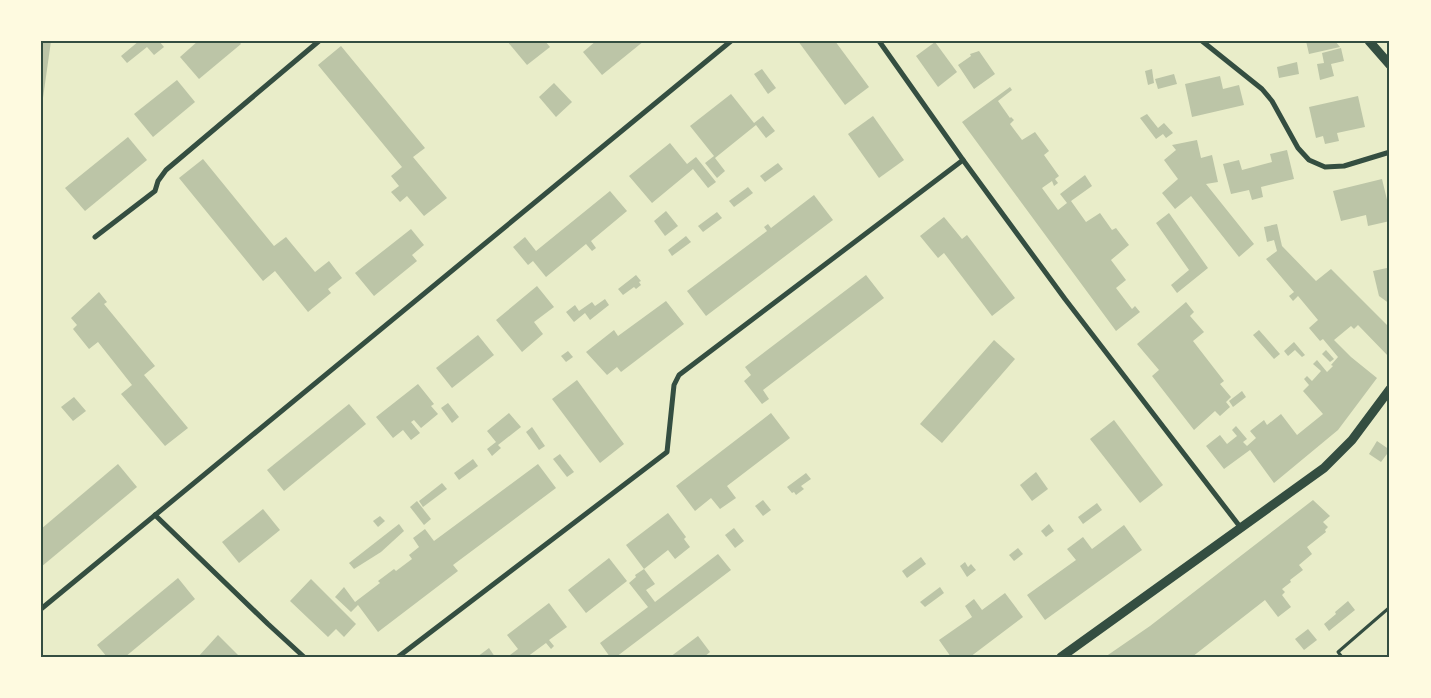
<svg xmlns="http://www.w3.org/2000/svg" width="1431" height="698" viewBox="0 0 1431 698" font-family="Mulish,sans-serif">
<style>
.building{fill:#bcc5a7}
.lines{fill:none;stroke-linecap:round;stroke-linejoin:round}
.path{stroke:#344e41;stroke-width:3}
.minor{stroke:#344e41;stroke-width:5}
.tertiary{stroke:#344e41;stroke-width:9}
.neatline{fill:none;stroke:#344e41;stroke-width:2}
</style>
<rect width="100%" height="100%" fill="#e9edc9"/>
<g class="building">
<polygon points="41,41 51,41 43,98 41,98"/>
<polygon points="139,41 159,41 164,47 154,55 147,47 127,63 121,56"/>
<polygon points="198,41 239,41 241,44 199,79 180,57"/>
<polygon points="507,41 545,41 550,47 527,65"/>
<polygon points="596,41 644,41 602,75 583,52"/>
<polygon points="798,41 835,41 869,87 845,105"/>
<polygon points="1306,41 1335,41 1340,47 1309,54"/>
<polygon points="935,42 957,72 938,87 916,56"/>
<polygon points="341,46 425,148 413,157 447,198 424,216 407,196 400,202 391,192 399,186 391,176 402,167 318,65"/>
<polygon points="1341,48 1344,61 1331,64 1334,76 1320,80 1317,64 1324,63 1322,53"/>
<polygon points="979,51 995,74 974,89 958,65 971,56 970,54"/>
<polygon points="1297,62 1299,74 1279,78 1277,67"/>
<polygon points="762,69 776,88 768,94 754,74"/>
<polygon points="1152,69 1154,83 1148,85 1145,71"/>
<polygon points="1174,74 1177,84 1158,89 1155,79"/>
<polygon points="1220,76 1223,89 1239,85 1244,105 1192,117 1185,84"/>
<polygon points="177,80 195,102 153,137 134,114"/>
<polygon points="554,83 572,102 556,117 539,97"/>
<polygon points="1010,87 1012,90 998,101 1010,118 1011,117 1014,120 1010,124 1022,140 1035,132 1049,151 1044,155 1059,176 1055,179 1058,183 1054,186 1052,181 1042,188 1058,210 1067,203 1060,194 1085,175 1092,186 1071,201 1086,222 1100,213 1112,230 1116,228 1129,245 1111,260 1126,280 1116,288 1132,309 1135,306 1140,312 1116,331 962,122"/>
<polygon points="731,94 754,123 763,116 775,131 766,138 756,125 715,158 725,171 717,178 705,163 714,156 690,126"/>
<polygon points="1358,96 1365,127 1337,133 1339,141 1325,144 1323,136 1316,138 1309,107"/>
<polygon points="1147,114 1158,128 1164,123 1173,133 1166,138 1163,134 1156,139 1140,118"/>
<polygon points="873,116 904,160 879,178 848,134"/>
<polygon points="128,137 147,160 85,211 65,188"/>
<polygon points="1197,140 1201,158 1212,155 1218,182 1206,184 1254,244 1239,257 1191,196 1175,209 1162,193 1178,179 1164,160 1176,150 1172,145"/>
<polygon points="670,143 687,164 696,157 716,182 708,188 693,169 652,203 629,176"/>
<polygon points="1287,150 1294,179 1261,187 1263,197 1252,200 1249,190 1231,194 1223,164 1239,160 1242,170 1272,162 1270,154"/>
<polygon points="203,159 274,246 286,237 315,272 329,261 342,278 328,289 331,293 308,312 275,271 263,281 179,178"/>
<polygon points="778,163 783,169 765,182 760,176"/>
<polygon points="1382,179 1389,208 1388,209 1390,221 1368,226 1366,215 1341,221 1333,191"/>
<polygon points="748,187 753,193 734,207 729,201"/>
<polygon points="610,191 627,211 591,241 596,248 592,251 586,244 546,277 533,261 528,265 513,247 525,237 536,251"/>
<polygon points="814,195 833,220 706,316 687,291 767,231 764,227 768,224 771,228"/>
<polygon points="666,211 678,226 665,236 654,221"/>
<polygon points="717,212 722,218 703,232 698,226"/>
<polygon points="1169,213 1208,268 1177,293 1171,285 1189,270 1156,223"/>
<polygon points="944,217 962,239 967,235 1015,298 992,316 944,253 938,258 920,236"/>
<polygon points="1277,224 1282,246 1316,281 1331,269 1390,328 1390,358 1358,325 1354,329 1351,326 1334,340 1351,357 1377,378 1338,430 1274,483 1250,450 1224,469 1206,446 1220,435 1227,444 1237,436 1232,430 1236,426 1247,439 1243,442 1247,446 1256,438 1250,431 1264,420 1267,425 1281,414 1297,435 1323,414 1303,391 1309,385 1304,379 1307,376 1312,381 1321,371 1313,364 1317,360 1327,372 1333,366 1331,365 1338,357 1323,339 1320,341 1309,328 1318,320 1298,296 1293,301 1289,296 1294,292 1266,259 1277,251 1274,240 1267,242 1264,227"/>
<polygon points="411,229 424,245 412,255 417,261 374,296 355,273"/>
<polygon points="686,236 691,242 672,256 668,250"/>
<polygon points="1387,268 1390,279 1390,304 1379,296 1373,271"/>
<polygon points="636,275 641,281 639,282 641,285 636,289 634,287 623,295 618,289"/>
<polygon points="866,275 884,298 763,390 769,399 762,404 744,381 751,375 745,367"/>
<polygon points="537,286 554,307 534,322 543,334 522,352 496,320"/>
<polygon points="99,292 107,302 104,304 155,366 144,375 188,428 165,446 121,394 132,385 98,342 89,349 73,329 77,325 71,318"/>
<polygon points="605,299 609,305 590,320 585,313 574,322 566,312 575,305 579,311 592,302 595,306"/>
<polygon points="666,301 684,324 621,372 617,367 607,375 586,352 614,330 618,336"/>
<polygon points="1186,302 1194,312 1190,316 1204,332 1193,341 1224,381 1220,384 1231,397 1226,402 1230,407 1220,416 1215,411 1194,430 1152,376 1159,370 1137,344"/>
<polygon points="1259,330 1280,354 1274,359 1253,335"/>
<polygon points="478,335 494,355 452,388 436,368"/>
<polygon points="994,340 1015,359 942,443 920,424"/>
<polygon points="1294,342 1305,355 1302,357 1295,350 1288,356 1284,351"/>
<polygon points="1326,350 1334,359 1330,362 1322,354"/>
<polygon points="568,351 573,357 566,362 561,356"/>
<polygon points="577,380 624,444 600,463 552,399"/>
<polygon points="418,384 434,404 431,406 438,414 421,428 414,420 411,422 420,433 411,440 403,430 393,438 376,417"/>
<polygon points="1242,391 1246,397 1233,407 1229,401"/>
<polygon points="74,397 86,411 73,421 61,407"/>
<polygon points="448,403 459,417 452,423 441,408"/>
<polygon points="349,404 366,424 284,491 267,470"/>
<polygon points="509,413 521,427 498,445 501,448 492,456 487,449 496,442 487,431"/>
<polygon points="771,413 790,438 727,486 736,498 720,509 711,498 695,511 676,486"/>
<polygon points="1114,420 1163,485 1140,503 1090,439"/>
<polygon points="532,427 545,446 539,450 526,432"/>
<polygon points="1377,441 1390,450 1381,462 1369,454"/>
<polygon points="560,454 574,472 567,477 553,459"/>
<polygon points="473,459 478,466 459,480 454,473"/>
<polygon points="118,464 137,487 41,567 41,529"/>
<polygon points="538,464 556,488 453,565 458,571 378,632 358,605 351,612 335,597 344,587 355,602 380,583 378,581 394,569 396,571 412,559 409,555 419,547 413,538 425,529 434,541"/>
<polygon points="1036,472 1048,489 1032,501 1020,485"/>
<polygon points="806,473 811,479 801,486 804,489 796,495 794,492 792,493 787,487"/>
<polygon points="442,483 447,489 423,507 419,501"/>
<polygon points="763,500 771,510 763,516 755,506"/>
<polygon points="1313,500 1330,516 1323,522 1328,527 1325,530 1326,532 1307,547 1312,554 1299,565 1303,570 1290,580 1291,582 1282,589 1285,592 1282,595 1291,607 1278,617 1265,600 1192,657 1105,657 1150,626"/>
<polygon points="417,501 431,519 424,525 410,507"/>
<polygon points="1097,503 1102,510 1083,524 1078,517"/>
<polygon points="263,509 280,530 239,563 222,542"/>
<polygon points="668,513 686,537 684,539 690,547 675,559 668,550 644,569 655,584 646,590 655,602 718,554 731,570 616,657 610,657 600,643 648,607 629,583 636,577 635,575 644,569 626,545"/>
<polygon points="380,516 385,521 378,527 373,521"/>
<polygon points="399,524 404,531 381,552 354,569 349,563"/>
<polygon points="1049,524 1054,531 1046,537 1041,531"/>
<polygon points="1124,525 1142,550 1045,620 1027,595 1076,560 1067,549 1083,537 1092,549"/>
<polygon points="734,528 744,541 735,548 725,535"/>
<polygon points="1018,548 1023,554 1014,561 1009,555"/>
<polygon points="921,557 926,564 907,578 902,571"/>
<polygon points="609,558 627,581 586,613 568,590"/>
<polygon points="965,562 968,567 971,564 976,570 967,577 960,566"/>
<polygon points="178,578 195,599 125,657 107,657 97,645"/>
<polygon points="311,579 356,624 344,637 336,629 328,637 290,601"/>
<polygon points="940,587 944,593 925,607 920,602"/>
<polygon points="1005,593 1023,617 970,657 951,657 939,640 972,617 965,606 974,599 982,610"/>
<polygon points="1348,601 1355,610 1329,631 1324,624 1336,614 1335,612"/>
<polygon points="549,603 567,627 549,640 554,646 551,649 546,643 527,657 511,657 510,655 518,649 507,635"/>
<polygon points="1308,629 1317,640 1304,650 1295,639"/>
<polygon points="218,635 240,657 198,657"/>
<polygon points="698,636 710,652 704,657 670,657"/>
<polygon points="489,648 495,657 477,657"/>
</g>
<g class="lines">
<polyline class="path" points="1342,657 1338,652 1390,607"/>
<g class="minor">
<polyline points="879,41 963,160 1065,299 1241,528"/>
<polyline points="1202,41 1262,89 1272,101 1298,148 1309,160 1325,167 1344,166 1390,152"/>
<polyline points="95,237 155,191 158,181 166,170 319,41"/>
<polyline points="155,515 268,624 304,657"/>
<polyline points="41,609 731,41"/>
<polyline points="398,657 667,452 674,385 679,375 963,160"/>
</g>
<g class="tertiary">
<polyline points="1369,41 1390,65"/>
<polyline points="1061,657 1324,468 1352,440 1390,389"/>
</g>
</g>
<rect width="1431" height="698" fill="none" stroke="#fefae0" stroke-width="85"/>
<rect x="42" y="42" width="1346" height="614" class="neatline"/>
</svg>
